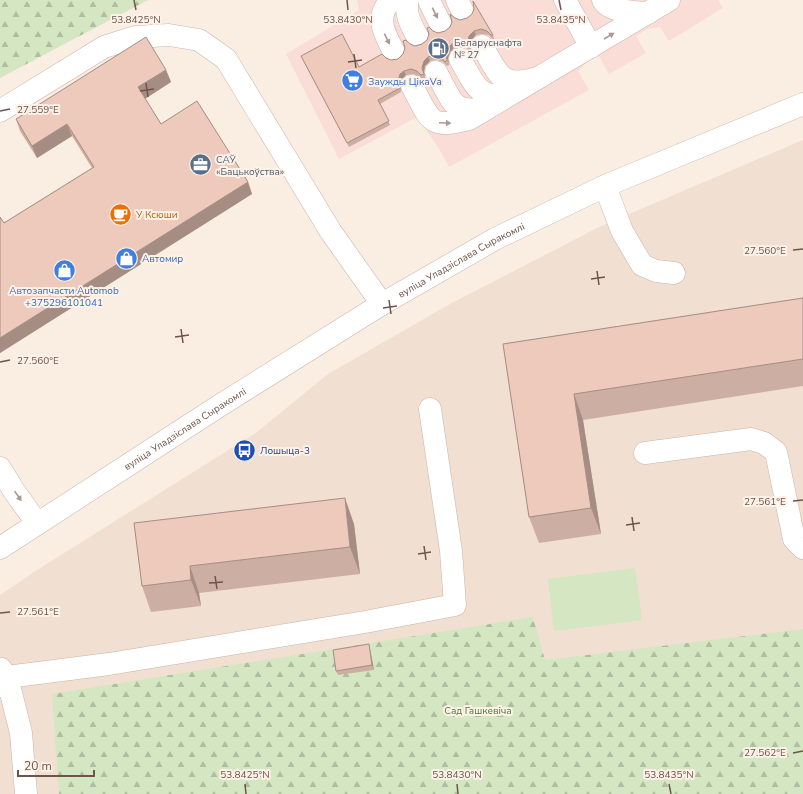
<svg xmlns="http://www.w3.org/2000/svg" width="803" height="794" viewBox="0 0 803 794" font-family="'Nunito Sans',sans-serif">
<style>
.residential{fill:#f1dfd1}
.commercial{fill:#f9ddd6}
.forest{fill:url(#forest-firs)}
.garden{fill:#d4e6c2}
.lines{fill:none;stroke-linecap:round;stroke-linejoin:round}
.minor-casing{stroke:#c9b5aa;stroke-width:23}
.minor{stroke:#fff;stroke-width:22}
.wall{fill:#ccaea2}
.shaded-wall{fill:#a68d84}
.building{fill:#edcabc;stroke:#a68d84}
.oneway{fill:#a99893}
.ticks{fill:none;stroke:#6f544b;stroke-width:1.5}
.labels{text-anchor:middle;stroke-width:4;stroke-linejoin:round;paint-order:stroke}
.service-label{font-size:10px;fill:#4e5e75;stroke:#fdf2e7;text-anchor:start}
.shop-label{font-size:10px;fill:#366cbe;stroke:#fdf2e7;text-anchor:start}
.food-label{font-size:10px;fill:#c56008;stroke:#fdf2e7;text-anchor:start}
.street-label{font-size:10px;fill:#6f544b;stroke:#fdf2e7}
.transit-label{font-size:10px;fill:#164399;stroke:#fdf2e7;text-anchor:start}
.park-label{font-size:10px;fill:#567443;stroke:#fdf2e7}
.ticks-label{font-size:10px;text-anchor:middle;fill:#6f544b;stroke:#fdf2e7;stroke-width:4;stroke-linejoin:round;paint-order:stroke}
</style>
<defs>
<pattern id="forest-firs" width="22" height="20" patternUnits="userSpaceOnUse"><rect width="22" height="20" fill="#d4e6c2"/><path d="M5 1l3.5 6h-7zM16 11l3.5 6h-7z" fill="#b0bda0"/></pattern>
</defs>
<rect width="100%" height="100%" fill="#faeee2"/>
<polygon class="residential" points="803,140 803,794 0,794 0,595 37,570 257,432 328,374 450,304 601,226"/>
<polygon class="commercial" points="357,0 718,0 723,8 669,41 660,27 647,29 636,36 646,53 609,74 599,56 588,61 578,71 589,90 449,167 438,147 417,117 339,159 286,54 359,10"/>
<g class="forest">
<polygon points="0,0 148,0 0,78"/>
<polygon points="533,617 545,660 803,629 803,794 59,794 52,694"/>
</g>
<polygon class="garden" points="635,568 642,620 554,631 548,579"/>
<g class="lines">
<defs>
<g id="minor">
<path d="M391 0C374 18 385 34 394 52"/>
<path d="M408 0C404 14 412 26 418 38"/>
<polyline points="430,0 430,3 441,25"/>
<polyline points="457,0 463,12"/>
<polyline points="565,0 591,47"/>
<path d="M603 0C609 12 636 12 648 13"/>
<path d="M482 46C498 72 499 88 534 79"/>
<path d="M460 59C474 83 478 102 511 93"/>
<path d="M436 72C440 79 451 102 456 105 464 111 477 110 487 107"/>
<path d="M412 86C430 119 428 130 469 119L669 0"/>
<polyline points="0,111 104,47 135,37 169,35 199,40 226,59 331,232 382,304"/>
<polyline points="605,186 622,231 642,265 656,271 674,273"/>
<polyline points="645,453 751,439 764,443 776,452 794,539 803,548"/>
<polyline points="0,468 14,491 37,523"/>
<path id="s1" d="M0 548 219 406 382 304 495 239 605 186 803 104"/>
<polyline points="1,669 7,677 21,733 26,794"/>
<polyline points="0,686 7,677 109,664 365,622 455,605 451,551 430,409"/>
</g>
</defs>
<use href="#minor" class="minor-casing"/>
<use href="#minor" class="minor"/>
</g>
<g class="wall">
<polygon points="455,18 460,20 467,18 493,35 494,39 493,40 489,35 482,34 476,35 471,40 470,46 471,52 466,48 460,47 454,48 450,52 448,58 449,65 447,66 443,62 437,60 430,61 425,66 424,72 425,78 423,80 419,76 413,74 406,75 402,79 400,85 401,92 380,104 390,125 349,147 303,60 301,56 359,67 386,58 391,60 398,59 403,54 410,44 415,46 422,44 427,40 433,31 438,33 445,31 450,27"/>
<polygon points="166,70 171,82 145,99 161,124 248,182 252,194 0,353 4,223 92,168 72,136 37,158 20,131 16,119"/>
<polygon points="803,298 803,386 583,420 601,534 539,543 529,517 503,344"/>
<polygon points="134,523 354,524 360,574 199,593 201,606 151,612 142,586"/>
<polygon points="370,649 374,670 338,675 336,671"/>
</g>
<g class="shaded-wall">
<polygon points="474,31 476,35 471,40 470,46 471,52 468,42 469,36"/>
<polygon points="452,44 454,48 450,52 448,58 449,65 446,54 448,48"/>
<polygon points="428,57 430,61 425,66 424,72 425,78 422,68 424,61"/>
<polygon points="166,70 171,82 143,100 138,87"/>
<polygon points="404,71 406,75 402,79 400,85 401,92 398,81 400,74"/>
<polygon points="67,124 72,136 37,158 32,146"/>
<polygon points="248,182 252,194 0,353 0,338"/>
<polygon points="574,394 583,420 601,534 591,508"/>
<polygon points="345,498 354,524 360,574 350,547"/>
<polygon points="190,566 199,593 201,606 191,580"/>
<polygon points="369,644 370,649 374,670 372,665"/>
</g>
<g class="building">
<polygon points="473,1 493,35 491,35 487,31 481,29 474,31 469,36 468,42 470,48 464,44 458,42 452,44 448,48 446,54 447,60 445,62 441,57 435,55 428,57 424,61 422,68 424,74 421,75 417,71 411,69 404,71 400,74 398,81 400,88 378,100 389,121 347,143 301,56 342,34 359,67 382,54 386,58 391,60 398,59 403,54 405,48 403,41 406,40 410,44 415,46 422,44 427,40 429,34 427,28 429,27 433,31 438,33 445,31 450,27 452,22 450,14 455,18 460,20 467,18 472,14 474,9"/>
<polygon points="146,37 166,70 138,87 161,124 197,101 248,182 0,338 0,217 4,223 94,167 67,124 32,146 16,119"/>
<polygon points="803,298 803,359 574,394 591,508 529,517 503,344"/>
<polygon points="345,498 350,547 190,566 191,580 142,586 134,523"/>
<polygon points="369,644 372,665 336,671 333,650"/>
</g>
<defs><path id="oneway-solid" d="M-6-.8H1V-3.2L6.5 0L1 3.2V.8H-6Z"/></defs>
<g class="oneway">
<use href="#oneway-solid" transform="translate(435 13) rotate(63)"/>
<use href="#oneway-solid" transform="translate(609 36) rotate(-31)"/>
<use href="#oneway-solid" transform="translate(387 39) rotate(64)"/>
<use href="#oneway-solid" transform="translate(445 123) rotate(2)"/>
<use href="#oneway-solid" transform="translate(18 496) rotate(55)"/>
</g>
<path class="ticks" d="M134 0 136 10M347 0 348 10M559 0 561 10M354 54 356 68M348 62 362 60M146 83 148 97M140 91 154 89M0 111 10 109M793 250 803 249M597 271 599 285M591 279 605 277M389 300 391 314M383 308 397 306M181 329 183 343M175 337 189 335M0 362 10 360M793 501 803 500M632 517 634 531M626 525 640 523M424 546 426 560M418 554 431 552M215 576 217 589M209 583 223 582M0 613 10 612M793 753 803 751M245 784 246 794M457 784 458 794M669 784 671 794"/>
<defs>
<symbol id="fuel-disc" viewBox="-11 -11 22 22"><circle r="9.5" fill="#5c6f8a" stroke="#fdf2e7"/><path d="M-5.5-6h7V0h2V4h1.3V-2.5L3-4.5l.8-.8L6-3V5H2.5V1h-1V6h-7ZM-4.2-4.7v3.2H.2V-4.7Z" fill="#fff"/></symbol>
<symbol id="supermarket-disc" viewBox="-11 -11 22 22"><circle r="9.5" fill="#3f7fe0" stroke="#fdf2e7"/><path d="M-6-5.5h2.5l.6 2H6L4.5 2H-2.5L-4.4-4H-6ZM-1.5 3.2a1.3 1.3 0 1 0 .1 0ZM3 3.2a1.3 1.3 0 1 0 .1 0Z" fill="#fff"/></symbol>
<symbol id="office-disc" viewBox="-11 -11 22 22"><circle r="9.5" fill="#5c6f8a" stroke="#fdf2e7"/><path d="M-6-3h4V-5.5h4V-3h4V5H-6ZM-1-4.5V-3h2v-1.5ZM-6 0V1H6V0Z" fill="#fff"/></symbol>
<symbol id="cafe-disc" viewBox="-11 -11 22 22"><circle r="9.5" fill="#e8710a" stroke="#fdf2e7"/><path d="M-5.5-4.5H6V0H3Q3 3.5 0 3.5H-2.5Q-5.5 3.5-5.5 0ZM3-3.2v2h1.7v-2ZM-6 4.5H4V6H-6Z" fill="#fff"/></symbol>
<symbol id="shop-disc" viewBox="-11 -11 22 22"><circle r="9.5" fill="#3f7fe0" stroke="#fdf2e7"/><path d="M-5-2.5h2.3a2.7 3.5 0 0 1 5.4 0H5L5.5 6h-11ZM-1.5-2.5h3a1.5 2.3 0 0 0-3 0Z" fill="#fff"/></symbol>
<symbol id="bus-disc" viewBox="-11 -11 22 22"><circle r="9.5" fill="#1a4fb4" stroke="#fdf2e7"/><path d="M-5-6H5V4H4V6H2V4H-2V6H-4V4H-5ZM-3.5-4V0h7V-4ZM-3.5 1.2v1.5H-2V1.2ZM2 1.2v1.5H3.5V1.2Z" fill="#fff"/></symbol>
</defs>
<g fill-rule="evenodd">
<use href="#fuel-disc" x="426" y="36" width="25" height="25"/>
<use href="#supermarket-disc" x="340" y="68" width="25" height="25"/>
<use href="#office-disc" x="188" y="152" width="25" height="25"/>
<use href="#cafe-disc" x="108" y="202" width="25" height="25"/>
<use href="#shop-disc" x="114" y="246" width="25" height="25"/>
<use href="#shop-disc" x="52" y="258" width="25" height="25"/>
<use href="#bus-disc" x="232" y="438" width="25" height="25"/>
</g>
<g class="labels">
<g class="service-label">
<text x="454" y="46">Беларуснафта<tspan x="454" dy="12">№ 27</tspan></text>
<text x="216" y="163">САЎ<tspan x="216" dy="12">«Бацькоўства»</tspan></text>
</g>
<g class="shop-label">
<text x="368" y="85">Заужды ЦікаVа</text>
<text x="142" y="262">Автомир</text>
<text x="64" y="294" text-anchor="middle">Автозапчасти Automob<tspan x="64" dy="12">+375296101041</tspan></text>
</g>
<g class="food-label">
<text x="136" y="218">У Ксюши</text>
</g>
<g class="street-label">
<text dy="4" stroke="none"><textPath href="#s1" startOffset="544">вуліца Уладзіслава Сыракомлі</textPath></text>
<text dy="4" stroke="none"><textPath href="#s1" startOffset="220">вуліца Уладзіслава Сыракомлі</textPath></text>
</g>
<g class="transit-label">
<text x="260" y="454">Лошыца-3</text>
</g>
<g class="park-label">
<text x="478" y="714">Сад Гашкевіча</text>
</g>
</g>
<g class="ticks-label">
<text x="136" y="23">53.8425°N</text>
<text x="348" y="23">53.8430°N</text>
<text x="561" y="23">53.8435°N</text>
<text x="38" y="113">27.559°E</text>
<text x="765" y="254">27.560°E</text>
<text x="38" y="364">27.560°E</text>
<text x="765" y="505">27.561°E</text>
<text x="38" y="615">27.561°E</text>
<text x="765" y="756">27.562°E</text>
<text x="245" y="778">53.8425°N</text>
<text x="457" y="778">53.8430°N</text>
<text x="669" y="778">53.8435°N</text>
</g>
<path d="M18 770v6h76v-6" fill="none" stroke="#6f544b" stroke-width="2"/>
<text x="24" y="770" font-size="12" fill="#6f544b" stroke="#fdf2e7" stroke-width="3" paint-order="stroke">20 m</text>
</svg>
